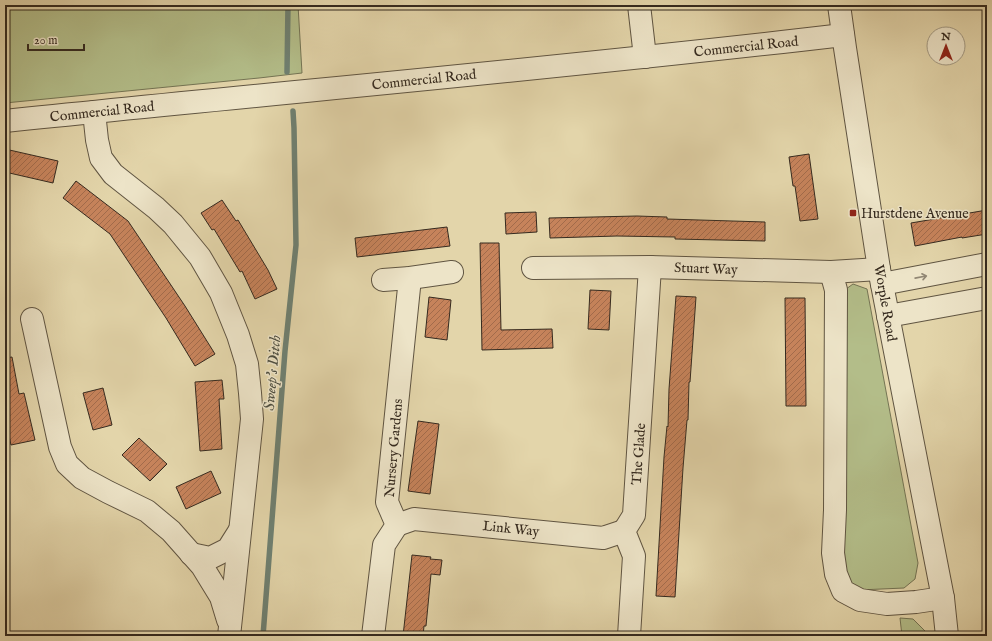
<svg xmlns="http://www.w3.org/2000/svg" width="992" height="641" viewBox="0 0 992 641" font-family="'IM FELL English',serif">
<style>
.green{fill:#b3bd89;stroke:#747454}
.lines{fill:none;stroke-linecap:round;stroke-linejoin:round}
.stream{stroke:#6f8071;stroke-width:5.5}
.building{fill:url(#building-hatch);stroke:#352a1f}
.minor-casing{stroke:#605542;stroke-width:24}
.minor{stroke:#ede4c8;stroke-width:22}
.oneway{stroke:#918774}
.poi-dot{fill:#8f2418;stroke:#ede4c8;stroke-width:1.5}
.labels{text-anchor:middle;stroke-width:3;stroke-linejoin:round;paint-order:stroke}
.street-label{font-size:14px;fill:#352a1f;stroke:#ede4c8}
.poi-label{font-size:14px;fill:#352a1f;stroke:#ede4c8;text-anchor:start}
.water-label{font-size:15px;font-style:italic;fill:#4d4e41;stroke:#ede4c8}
</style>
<defs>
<pattern id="building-hatch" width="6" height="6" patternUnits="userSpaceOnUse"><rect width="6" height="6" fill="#c6835b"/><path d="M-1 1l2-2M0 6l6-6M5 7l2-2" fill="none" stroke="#a26b4b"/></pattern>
</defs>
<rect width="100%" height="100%" fill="#e3d5aa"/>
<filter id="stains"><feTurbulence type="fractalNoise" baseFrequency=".005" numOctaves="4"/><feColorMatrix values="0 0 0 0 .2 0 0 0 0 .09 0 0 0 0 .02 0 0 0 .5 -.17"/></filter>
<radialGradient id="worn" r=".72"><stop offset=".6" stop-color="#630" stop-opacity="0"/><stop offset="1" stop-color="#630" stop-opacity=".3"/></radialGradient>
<g class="green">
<polygon points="5,5 298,5 302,73 259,78 5,103"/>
<polygon points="853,284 867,289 918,563 915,579 904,588 859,590 849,585 840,569 842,292"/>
<polygon points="900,618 913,619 926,632 927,636 902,636"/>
</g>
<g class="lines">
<g class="stream">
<polyline points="287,72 288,5"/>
<polyline points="263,636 285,351 296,245 294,128 293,111"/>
</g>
</g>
<g class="building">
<polygon points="5,149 58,161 53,183 5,172"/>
<polygon points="809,154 818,219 800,221 795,186 793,186 789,157"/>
<polygon points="76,181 128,221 185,306 215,354 195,366 166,318 110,234 63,198"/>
<polygon points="222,200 236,221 238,220 268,270 277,289 255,299 242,271 240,272 214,229 212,230 201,213"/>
<polygon points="987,210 987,234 962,238 962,237 915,246 911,223"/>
<polygon points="536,212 537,232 506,234 505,213"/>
<polygon points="637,216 667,217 667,219 765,222 765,241 675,239 675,237 617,236 550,238 549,218"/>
<polygon points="447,227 450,246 357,257 355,238"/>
<polygon points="480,243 499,243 501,330 552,329 553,348 482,350"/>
<polygon points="590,290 611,291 609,330 588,329"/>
<polygon points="676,296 696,297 690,382 689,382 688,420 687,420 683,468 675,597 656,596 664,457 667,426 668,427 669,389"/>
<polygon points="429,297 451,300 447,340 425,337"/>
<polygon points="785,298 805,298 806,406 786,406"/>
<polygon points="12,357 19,394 24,393 35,440 11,445 5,418 5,358"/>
<polygon points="222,380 224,399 219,399 222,449 200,451 195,382"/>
<polygon points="103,388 112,425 93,430 83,393"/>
<polygon points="418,421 439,424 430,494 408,491"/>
<polygon points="139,438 167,464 150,481 122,455"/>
<polygon points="211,471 221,493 186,509 176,487"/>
<polygon points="412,555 431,557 430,559 442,560 440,575 431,574 426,626 424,626 423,636 403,636"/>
</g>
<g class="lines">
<defs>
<g id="minor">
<polyline points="639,5 645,57"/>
<polyline points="839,5 845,48 879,269 943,598 947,636"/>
<polyline points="94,112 97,140 101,158 113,174 156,208 173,224 200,257 221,293 238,335 247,364 250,393 252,419 230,627 229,636"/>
<path d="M5 121C284 92 564 68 843 35"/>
<polyline points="533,268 650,267 831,272 879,269"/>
<polyline points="831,272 836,290 835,510 833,553 836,574 843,591 860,600 887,604 916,602 943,598"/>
<polyline points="383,280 410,278 452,272"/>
<polyline points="882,284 987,264"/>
<polyline points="888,316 987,298"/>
<polyline points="32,319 60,447 67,464 82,478 108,492 147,511 171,531 202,566 221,597 228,620"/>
<polyline points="397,525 414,519 603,538 624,531"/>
<polyline points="191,554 210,558 228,549 240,530"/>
<polyline points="373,636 384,545 397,525 387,502 410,278"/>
<polyline points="629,636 634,556 624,531 634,515 650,267"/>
</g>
</defs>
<use href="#minor" class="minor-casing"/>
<use href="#minor" class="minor"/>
</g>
<defs><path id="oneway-shaft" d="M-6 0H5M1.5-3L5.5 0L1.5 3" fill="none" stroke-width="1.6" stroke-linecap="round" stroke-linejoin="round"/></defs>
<use class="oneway" href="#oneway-shaft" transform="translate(921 277) rotate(-11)"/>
<rect class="poi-dot" x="849" y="209" width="8" height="8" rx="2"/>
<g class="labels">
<g class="street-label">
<text transform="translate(746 46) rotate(-6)" y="5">Commercial Road</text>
<text transform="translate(424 79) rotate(-6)" y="5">Commercial Road</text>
<text transform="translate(102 111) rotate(-6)" y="5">Commercial Road</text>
<text transform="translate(706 268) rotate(2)" y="5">Stuart Way</text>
<text transform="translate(886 303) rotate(80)" y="5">Worple Road</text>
<text transform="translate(393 448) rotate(-85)" y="5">Nursery Gardens</text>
<text transform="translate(638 454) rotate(-86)" y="5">The Glade</text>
<text transform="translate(511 528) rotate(6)" y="5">Link Way</text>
</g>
<g class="poi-label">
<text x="861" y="218">Hurstdene Avenue</text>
</g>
<g class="water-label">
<text transform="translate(272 373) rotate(-85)" y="5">Sweep's Ditch</text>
</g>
</g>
<rect width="992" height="641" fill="none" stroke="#e3d5aa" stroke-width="20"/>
<rect x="6" y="6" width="980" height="629" fill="none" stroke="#352a1f" stroke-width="2"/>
<rect x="10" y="10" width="972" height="621" fill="none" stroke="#352a1f"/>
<g transform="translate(946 46)"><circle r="19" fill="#ede4c8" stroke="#a39a84"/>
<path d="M0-3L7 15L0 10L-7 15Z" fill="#8f2418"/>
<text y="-6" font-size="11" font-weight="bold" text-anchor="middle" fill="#352a1f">N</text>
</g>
<path d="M28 44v6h56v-6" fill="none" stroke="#352a1f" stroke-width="2"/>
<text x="34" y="44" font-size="12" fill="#352a1f" stroke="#ede4c8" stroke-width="3" paint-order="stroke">20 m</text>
<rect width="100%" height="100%" filter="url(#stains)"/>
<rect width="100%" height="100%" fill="url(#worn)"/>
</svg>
